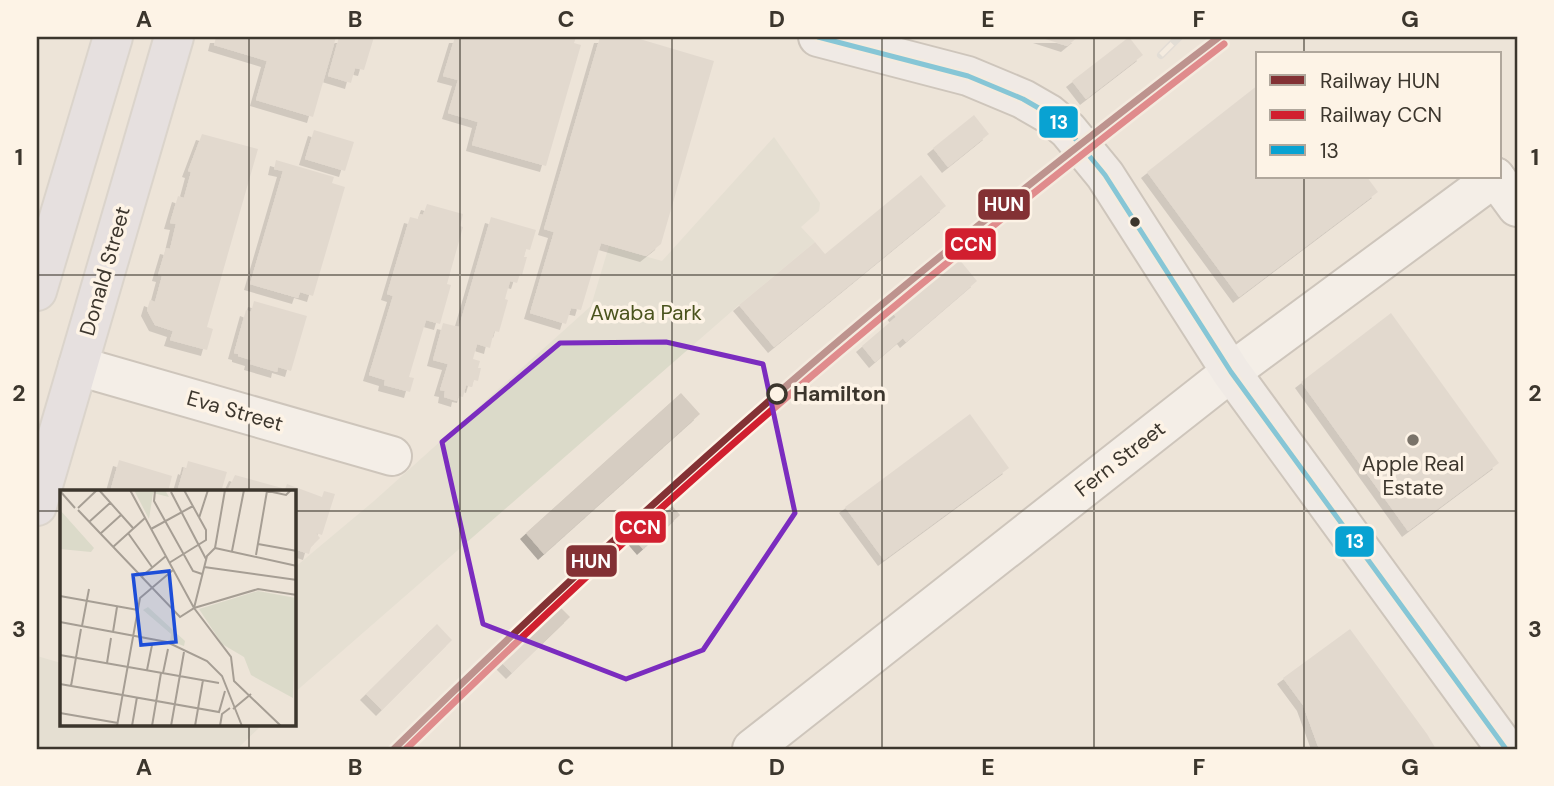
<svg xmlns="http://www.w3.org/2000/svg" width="1554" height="786" viewBox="0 0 1554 786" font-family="'DM Sans',sans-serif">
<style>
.green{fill:#dbdac9}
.building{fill:#d6cdc2;filter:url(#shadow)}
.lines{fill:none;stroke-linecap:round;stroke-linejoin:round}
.street-casing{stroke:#a8a198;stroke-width:42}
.secondary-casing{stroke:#a8a198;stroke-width:42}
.highway-casing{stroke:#c6c2bb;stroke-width:42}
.street{stroke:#fcfbf9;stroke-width:38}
.secondary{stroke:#f3f2f3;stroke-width:38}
.highway{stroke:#dddbe6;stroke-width:38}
.rail-casing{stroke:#d6d4d0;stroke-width:8}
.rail{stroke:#fdf3e6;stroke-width:5;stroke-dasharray:16;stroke-linecap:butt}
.bus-1-casing{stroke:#fdf3e6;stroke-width:10}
.bus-1{stroke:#09a2d2;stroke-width:5}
.rail-1-casing{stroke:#fdf3e6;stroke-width:12}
.rail-2-casing{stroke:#fdf3e6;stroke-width:12}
.rail-1{stroke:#833134;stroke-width:7}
.rail-2{stroke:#d11f2f;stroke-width:7}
.marked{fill:none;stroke:#7b2cbf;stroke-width:5;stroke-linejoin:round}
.grid{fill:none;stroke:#3c362d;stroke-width:2;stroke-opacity:0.55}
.bus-dot{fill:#3c362d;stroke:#fdf3e6;stroke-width:2.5}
.stop-dot{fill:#fdf3e6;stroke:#3c362d;stroke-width:3.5}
.poi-dot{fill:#7a7369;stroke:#fdf3e6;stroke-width:2.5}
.labels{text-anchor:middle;stroke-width:7;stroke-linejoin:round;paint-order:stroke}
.street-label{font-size:21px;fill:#3c362d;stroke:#fdf3e6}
.park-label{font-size:21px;fill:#4a531d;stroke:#fdf3e6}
.stop-label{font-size:21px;font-weight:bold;fill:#3c362d;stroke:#fdf3e6;text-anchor:start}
.poi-label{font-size:21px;fill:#3c362d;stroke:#fdf3e6}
.inset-road{fill:none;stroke:#a69e94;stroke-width:2}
.view{fill:#1d4ed8;fill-opacity:0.15;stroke:#1d4ed8;stroke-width:3.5}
.inset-edge{fill:none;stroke:#3c362d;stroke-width:3.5}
.line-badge{stroke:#fdf3e6;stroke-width:2.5}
.badge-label{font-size:19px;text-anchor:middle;font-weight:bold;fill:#fff}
.neatline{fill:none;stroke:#3c362d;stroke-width:2.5}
.grid-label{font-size:23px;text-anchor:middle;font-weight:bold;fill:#3c362d}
</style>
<defs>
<filter id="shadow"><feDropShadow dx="-6" dy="6" stdDeviation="0" flood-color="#0004"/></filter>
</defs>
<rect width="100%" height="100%" fill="#ede4d8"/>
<g class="green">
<polygon points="774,137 820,203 819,211 801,227 815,242 739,305 294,693 294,568 374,501 591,306 609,246 662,261"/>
<polygon points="37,656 61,663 61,725 262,725 237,749 37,749"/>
</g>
<g class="building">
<polygon points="216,37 336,37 313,117 256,100 267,61 214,45"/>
<polygon points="339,37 374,37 364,70 355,68 351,83 328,76"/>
<polygon points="455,37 576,37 574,43 581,45 546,166 472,145 478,122 448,113 458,80 443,76"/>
<polygon points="600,37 633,37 714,61 661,244 646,256 601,243 581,310 571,308 566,324 530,313 554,232 544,229"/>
<polygon points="1039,37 1078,37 1067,46"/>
<polygon points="1129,37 1143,55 1086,99 1072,81"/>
<polygon points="1258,85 1258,177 1367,177 1378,192 1239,297 1147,172"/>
<polygon points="974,115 989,134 948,167 933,148"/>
<polygon points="314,130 354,142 345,171 305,159"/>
<polygon points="202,134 258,149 207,327 213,329 207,350 170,340 173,331 155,325 147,310 150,300 155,302 162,276 158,275 166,248 170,249 176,224 170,223 178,196 184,198 191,172 188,171"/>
<polygon points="276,160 334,177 332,183 345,187 313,296 300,292 298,298 250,284 283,171 274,169"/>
<polygon points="921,175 946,206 774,347 739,305 815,242 825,254"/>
<polygon points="427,204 463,214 460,226 463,227 447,284 451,285 440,324 426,320 409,377 414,378 410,392 384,385 385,380 369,375 393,296 387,294 410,217 418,219 420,214 423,215"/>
<polygon points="491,217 536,230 530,250 526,249 524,257 527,257 522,275 520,274 517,283 510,281 505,299 508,300 499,332 494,331 490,348 477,344 473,359 480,361 478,368 481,368 478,381 474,380 472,387 466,385 463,397 458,396 457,401 444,397 445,391 440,390 448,364 433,360 443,323 459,327"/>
<polygon points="954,253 977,281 906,342 903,338 875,362 862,346 896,317 888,307"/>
<polygon points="254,301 307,316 291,371 278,367 277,372 250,364 251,360 238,356 238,354 234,353 246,310 251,312"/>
<polygon points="1391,313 1499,463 1408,531 1301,382"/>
<polygon points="681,393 700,414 544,554 526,533"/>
<polygon points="970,414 1009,468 884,560 845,507"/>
<polygon points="119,460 172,476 168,492 110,492"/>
<polygon points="188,461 227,472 221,492 177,492 184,468 186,469"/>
<polygon points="235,475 282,488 281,492 227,492"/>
<polygon points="287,484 322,497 324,491 335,494 322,535 316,533 320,538 311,547 309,554 294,549 294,492 284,492"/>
<polygon points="668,501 680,515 643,549 631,535"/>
<polygon points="556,603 570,617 512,673 498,659"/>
<polygon points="437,624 452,640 382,710 366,694"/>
<polygon points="1350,629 1427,734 1436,749 1319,749 1303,705 1283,678"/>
</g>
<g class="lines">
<defs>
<g id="street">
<polyline points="1495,177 1517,207"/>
<polyline points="78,366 392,456"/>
<polyline points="752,749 1231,372 1495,177"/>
</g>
<polyline id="secondary" points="818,37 968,76 1023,99 1049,114 1068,130 1105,175 1231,372 1506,749"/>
<g id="highway">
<polyline points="37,291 113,37"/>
<polyline points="37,506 174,37"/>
</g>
</defs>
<use href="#street" class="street-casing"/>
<use href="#secondary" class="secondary-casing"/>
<use href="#highway" class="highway-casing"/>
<use href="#street" class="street"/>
<use href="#secondary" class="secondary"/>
<use href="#highway" class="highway"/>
<defs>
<polyline id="rail" points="1161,55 1179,37"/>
</defs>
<use href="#rail" class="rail-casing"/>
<use href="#rail" class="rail"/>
<defs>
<polyline id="bus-1" points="818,37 968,76 1023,99 1049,114 1068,130 1105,175 1231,372 1506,749"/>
</defs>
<use href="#bus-1" class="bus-1-casing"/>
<use href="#bus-1" class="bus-1"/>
<defs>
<path id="rail-1" d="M394 749C523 623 656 499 792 381 930 261 1074 148 1219 37"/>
<path id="rail-2" d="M406 749C534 624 665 501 801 385 939 267 1081 154 1224 44"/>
</defs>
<use href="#rail-1" class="rail-1-casing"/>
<use href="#rail-2" class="rail-2-casing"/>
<use href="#rail-1" class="rail-1"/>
<use href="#rail-2" class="rail-2"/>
</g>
<path d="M0 0H1554V786H0ZM666 342 763 364 795 513 703 650 626 679 483 624 442 442 560 343Z" fill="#ede4d8" fill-opacity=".55" fill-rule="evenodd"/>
<path class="marked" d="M666 342 763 364 795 513 703 650 626 679 483 624 442 442 560 343Z"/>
<path class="grid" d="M249 37V492M460 37V749M672 37V749M882 37V749M1094 37V749M1304 37V54M1304 177V749M37 275H1517M37 511H61M294 511H1517M249 725V749"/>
<circle class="bus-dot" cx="1135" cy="222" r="6"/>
<circle class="stop-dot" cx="777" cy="394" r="9"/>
<circle class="poi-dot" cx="1413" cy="440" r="7"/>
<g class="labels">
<g class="street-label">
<text transform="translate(105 271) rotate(-74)" y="7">Donald Street</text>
<text transform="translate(235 411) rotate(16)" y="7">Eva Street</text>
<text transform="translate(1120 459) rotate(-38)" y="7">Fern Street</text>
</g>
<g class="park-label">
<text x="646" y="320">Awaba Park</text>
</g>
<g class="stop-label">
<text x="793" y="401">Hamilton</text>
</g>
<g class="poi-label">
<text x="1413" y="471">Apple Real<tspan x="1413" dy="24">Estate</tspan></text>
</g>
</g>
<g transform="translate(60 490)">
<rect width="236" height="236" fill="#ede4d8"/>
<path d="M74 0H105L109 7 93 3 89 29ZM0 20 34 58 31 62 0 59ZM198 101 236 108 233 208 191 185 184 167 162 154 139 119ZM88 117 125 151 124 156 110 151 111 144 83 120Z" fill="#dbdac9"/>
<path class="inset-road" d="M39 0 73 38M70 0 134 118 171 167 174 191 221 236M203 0 226 5 231 0M0 1 15 18M95 1 94 11 133 81 142 84M111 2 146 69M18 18 37 0M18 20 120 127 134 118 147 66 155 58 165 0M139 28 148 0M29 32 50 13M91 39 133 16M68 43 92 77M40 44 61 25M198 54 237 61M53 57 85 28M155 58 237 76M172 61 184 0M196 65 207 1M109 73 146 50V40L124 0M144 77 237 90M81 87 106 66M0 106 78 120M134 118 198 99 237 105M0 132 107 152 147 171 162 186 182 236M22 136 29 99M53 142 57 117M0 165 159 193M47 173 51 148M87 180 92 155M103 183 108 159M0 194 159 222 165 201M11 196 21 139M173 219 191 204M0 223 58 233M57 236 80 108 113 80M72 236 77 207M92 236 101 183M111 236 124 162M135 236 143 190M160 236 162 224 170 218"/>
<path class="view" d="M109 81 116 152 81 155 73 85Z"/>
<rect width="236" height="236" class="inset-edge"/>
</g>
<g class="line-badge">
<rect x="1038" y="105" width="41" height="34" rx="7" fill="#09a2d2"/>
<rect x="977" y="188" width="54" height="33" rx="7" fill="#833134"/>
<rect x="944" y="227" width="53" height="34" rx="7" fill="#d11f2f"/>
<rect x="614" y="510" width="53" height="34" rx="7" fill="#d11f2f"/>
<rect x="1334" y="525" width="41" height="33" rx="7" fill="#09a2d2"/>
<rect x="565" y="544" width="53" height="34" rx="7" fill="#833134"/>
</g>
<g class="badge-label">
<text x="1059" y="129">13</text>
<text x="1004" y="211">HUN</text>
<text x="971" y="251">CCN</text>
<text x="640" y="534">CCN</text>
<text x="1355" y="548">13</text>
<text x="591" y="568">HUN</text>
</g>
<rect width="1554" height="786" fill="none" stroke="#fdf3e6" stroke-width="77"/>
<rect x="1256" y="52" width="245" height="126" fill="#fdf3e6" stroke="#b0a79c" stroke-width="2"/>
<rect x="1270" y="75" width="35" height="10" fill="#833134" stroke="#b0a79c" stroke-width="2"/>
<text x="1320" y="88" font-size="21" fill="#3c362d">Railway HUN</text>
<rect x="1270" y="110" width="35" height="10" fill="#d11f2f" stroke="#b0a79c" stroke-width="2"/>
<text x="1320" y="122" font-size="21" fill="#3c362d">Railway CCN</text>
<rect x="1270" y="145" width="35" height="10" fill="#09a2d2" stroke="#b0a79c" stroke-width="2"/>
<text x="1320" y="158" font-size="21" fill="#3c362d">13</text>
<rect x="38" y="38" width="1478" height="710" class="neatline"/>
<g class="grid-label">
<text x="144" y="27">A</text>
<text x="355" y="27">B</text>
<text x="566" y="27">C</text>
<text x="777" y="27">D</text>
<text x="988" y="27">E</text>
<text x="1199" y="27">F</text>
<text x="1410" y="27">G</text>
<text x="19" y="165">1</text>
<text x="1535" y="165">1</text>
<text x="19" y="401">2</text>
<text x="1535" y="401">2</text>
<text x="19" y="637">3</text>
<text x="1535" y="637">3</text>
<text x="144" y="775">A</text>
<text x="355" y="775">B</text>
<text x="566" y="775">C</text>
<text x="777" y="775">D</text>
<text x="988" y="775">E</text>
<text x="1199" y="775">F</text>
<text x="1410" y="775">G</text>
</g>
</svg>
